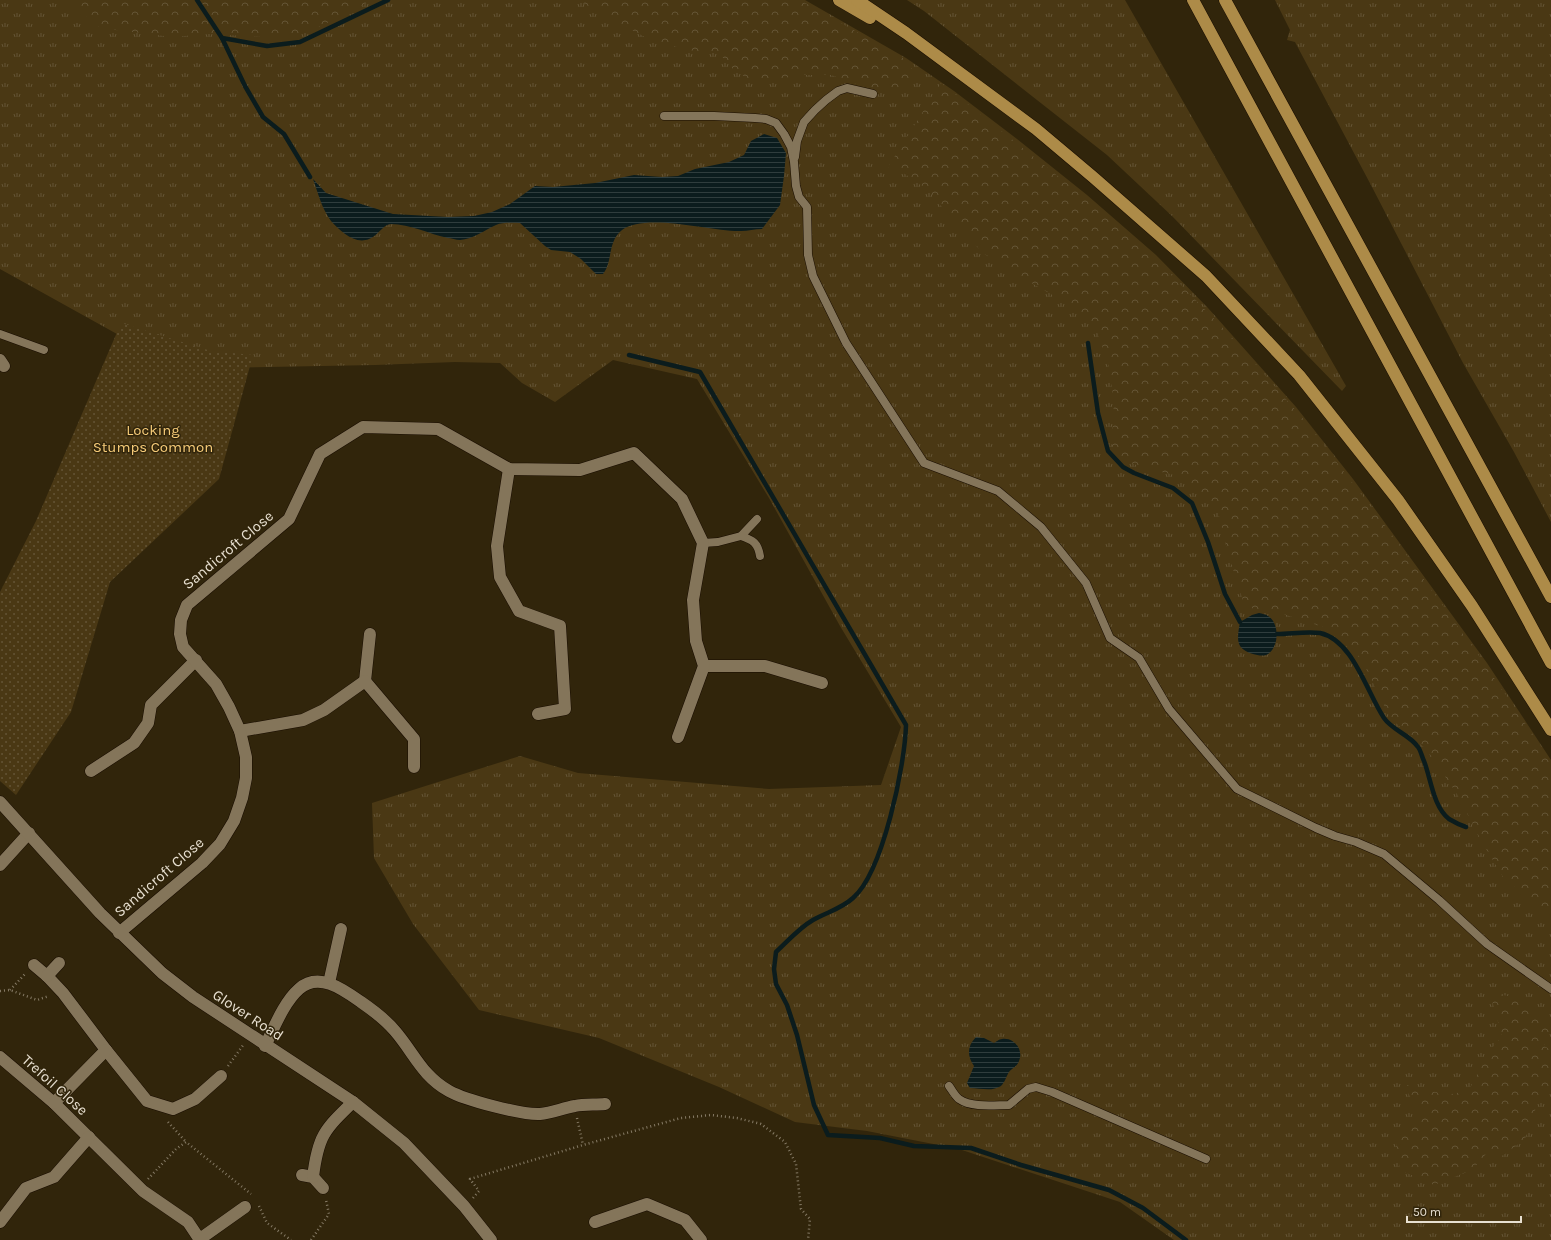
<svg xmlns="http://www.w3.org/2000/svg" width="1551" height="1240" viewBox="0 0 1551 1240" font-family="Karla,sans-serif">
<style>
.grass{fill:url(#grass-tufts)}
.forest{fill:url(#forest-crowns)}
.park{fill:url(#park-dots)}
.water{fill:url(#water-rules)}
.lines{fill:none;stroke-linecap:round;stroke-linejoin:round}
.stream{stroke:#0b1c1d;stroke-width:4.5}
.lane-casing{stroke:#190d00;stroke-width:9}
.street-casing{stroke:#190d00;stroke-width:13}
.secondary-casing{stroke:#190d00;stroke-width:13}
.highway-casing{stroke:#190d00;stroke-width:13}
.path{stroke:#867b66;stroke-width:2.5;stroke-dasharray:1 3;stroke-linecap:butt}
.lane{stroke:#84755a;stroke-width:8}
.street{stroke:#84755a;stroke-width:12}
.secondary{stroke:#84755a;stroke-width:12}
.highway{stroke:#ad8b48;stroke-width:12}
.labels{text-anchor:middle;stroke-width:3;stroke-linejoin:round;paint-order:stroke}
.park-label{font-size:15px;fill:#f7cc79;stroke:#31250b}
.street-label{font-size:15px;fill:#e8e0d1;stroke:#31250b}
</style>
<defs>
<pattern id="grass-tufts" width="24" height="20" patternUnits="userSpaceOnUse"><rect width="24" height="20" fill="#4a3814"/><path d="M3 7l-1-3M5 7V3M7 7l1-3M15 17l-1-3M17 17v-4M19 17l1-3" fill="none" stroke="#645435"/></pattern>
<pattern id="forest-crowns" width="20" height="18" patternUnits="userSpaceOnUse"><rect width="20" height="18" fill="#4a3814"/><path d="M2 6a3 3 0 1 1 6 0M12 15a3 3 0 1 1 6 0" fill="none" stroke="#645435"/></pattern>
<pattern id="park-dots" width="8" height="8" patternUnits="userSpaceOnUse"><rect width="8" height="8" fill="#4a3814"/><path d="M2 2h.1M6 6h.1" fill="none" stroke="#645435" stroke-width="1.8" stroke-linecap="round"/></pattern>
<pattern id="water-rules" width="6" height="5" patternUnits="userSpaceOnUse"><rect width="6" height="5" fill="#0b1c1d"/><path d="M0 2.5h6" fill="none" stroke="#2f3d3d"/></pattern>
</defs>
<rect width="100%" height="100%" fill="#31250b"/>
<g class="grass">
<polygon points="0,0 805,0 906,58 954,91 1017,139 1087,195 1156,255 1208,308 1296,407 1353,479 1487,663 1551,760 1551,1240 1174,1240 1120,1202 959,1149 867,1131 795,1122 719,1087 599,1038 479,1010 413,924 374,858 372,803 520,756 578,773 769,789 881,785 901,727 840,626 769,498 697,379 613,360 555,402 522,383 500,363 455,362 375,365 207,368 162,359 0,269"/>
<polygon points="907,0 1125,0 1346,386 1342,391 1172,216 1107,155 924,11"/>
<polygon points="1275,0 1551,0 1551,522 1514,452 1463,363 1372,187 1295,42 1287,40 1290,30"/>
</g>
<g class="forest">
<polygon points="67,0 371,0 359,8 312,30 280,38 209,34 172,37 100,28 68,2"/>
<polygon points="577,0 800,0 912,63 912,83 899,93 874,90 831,75 794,75 773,83 750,80 733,69 719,53 686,50 643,36"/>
<polygon points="941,83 1133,236 1228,333 1305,421 1384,524 1477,653 1551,761 1551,925 1533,903 1503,877 1482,842 1457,794 1427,750 1390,718 1361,658 1323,627 1280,613 1245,607 1227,550 1217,507 1184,477 1148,469 1111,456 1114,402 1108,363 1094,323 1051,294 1015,274 983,253 955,223 928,190 905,174 888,167"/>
<polygon points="1490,993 1509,996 1544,1020 1550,1029 1544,1046 1551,1050 1551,1089 1547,1089 1538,1102 1525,1139 1501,1157 1486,1154 1472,1170 1434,1185 1400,1170 1396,1143 1420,1114 1403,1084 1448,1095 1469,1090 1488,1053 1502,1036"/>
</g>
<polygon class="park" points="121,323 211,351 253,355 219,479 110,582 71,712 16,795 0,781 0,592 36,521"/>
<g class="water">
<path d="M764 134 777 138 786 153 784 176 780 205 762 229C755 229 748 231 741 231 712 232 646 212 622 230 607 242 613 262 603 274H596L581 259 570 252 551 250 545 246 520 223C513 223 503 222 496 225 485 230 473 239 460 240 456 240 451 238 448 238 429 234 410 224 391 224 382 225 378 236 369 239 355 245 340 231 331 221 322 209 318 193 313 179L326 193 393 214 448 217 474 216 492 212 510 204 535 186 553 187 595 183 634 175 662 177 678 176 695 169 729 162 744 155 751 141Z"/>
<path d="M1259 613C1262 614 1266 614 1268 616 1280 623 1279 647 1268 654 1264 657 1257 655 1253 654 1235 649 1237 639 1240 622L1252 615Z"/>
<path d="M976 1037 984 1038 994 1043C996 1042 999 1039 1002 1039 1014 1037 1024 1050 1019 1061 1017 1067 1012 1068 1009 1072 1006 1077 1005 1082 1001 1086 992 1092 980 1088 970 1088L967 1083 974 1066C967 1056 967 1046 976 1037Z"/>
</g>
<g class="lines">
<g class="stream">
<polyline points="197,0 222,38 245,86 263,117 284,134 310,177"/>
<polyline points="222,38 267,46 300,42 388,0"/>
<polyline points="1088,343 1098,413 1108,451 1123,467 1134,473 1173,488 1192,503 1208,542 1225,594 1240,622"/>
<path d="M629 355 700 372 906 725C905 765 883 872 853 898 841 909 827 912 813 920 799 928 788 941 776 952L774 969 776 984 787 1005 797 1035 814 1105 828 1135 880 1138 914 1146 971 1148 1021 1165 1109 1190 1143 1208 1186 1240"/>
<path d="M1277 634C1291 634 1306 631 1320 633 1353 640 1367 693 1384 718 1392 730 1410 735 1418 747 1421 751 1422 757 1424 761 1431 779 1433 806 1449 819 1454 822 1460 825 1466 827"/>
</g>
<defs>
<g id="lane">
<polyline points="664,116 714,116 755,118 766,119 776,123 784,134 791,147 794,162 796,186 799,197 807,207 808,255 813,276 846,343 924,463 998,491 1041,527 1086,583 1110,638 1139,658 1169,709 1237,789 1316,828 1335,836 1356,842 1384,854 1439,900 1487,944 1551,989"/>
<polyline points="795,157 797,141 804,122 815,110 826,100 838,91 847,88 873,94"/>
<polyline points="0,334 44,350"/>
<path d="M741 536C753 540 758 543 760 556"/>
<polyline points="703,543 718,542 741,536 757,519"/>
<path d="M949 1086C952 1090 955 1096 959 1099 972 1108 994 1105 1009 1105L1028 1089 1036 1087 1052 1092 1206 1159"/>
</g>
<g id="street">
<polyline points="0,360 4,366"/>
<polyline points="509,469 497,546 500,577 519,611 560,626 565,709 538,714"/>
<polyline points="704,666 765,666 822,683"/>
<polyline points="365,681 370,634"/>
<polyline points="240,731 303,720 324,710 365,681 414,739 414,767"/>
<polyline points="91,771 134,743 148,723 151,705 196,660"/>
<polyline points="0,865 29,833"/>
<polyline points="119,933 202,863 220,844 234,821 242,798 246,778 246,757 240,731 229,707 216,684 183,647 180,634 181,620 187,605 289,519 320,454 363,427 438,429 509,469 580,470 634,453 682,499 703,543 693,600 696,641 704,666 678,737"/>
<polyline points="34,965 47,976 63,993 106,1050 147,1101 173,1109 195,1099 221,1076"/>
<polyline points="47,976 59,963"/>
<polyline points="329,983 341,929"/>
<path d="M265 1046C274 1028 284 1002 299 989 319 971 344 990 361 1002 374 1011 385 1019 395 1031 414 1053 422 1076 449 1091 465 1100 522 1115 540 1114 552 1113 563 1108 575 1106 584 1104 595 1105 605 1104"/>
<polyline points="0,1057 54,1103 143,1191 188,1222 200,1240"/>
<polyline points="54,1103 106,1050"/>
<polyline points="302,1175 313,1177 323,1188"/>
<path d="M313 1177C318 1136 324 1130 353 1102"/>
<polyline points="0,1222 26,1188 54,1177 89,1137"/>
<polyline points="595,1222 647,1204 685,1220 701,1240"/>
<polyline points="200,1239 245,1207"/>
</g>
<polyline id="secondary" points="0,802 100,913 162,973 193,997 353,1102 404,1143 464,1206 491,1240"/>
<g id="highway">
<polyline points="839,0 870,18"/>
<polyline points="857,0 906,33 1036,129 1093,177 1206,276 1299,375 1398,500 1472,606 1551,730"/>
<polyline points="1193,0 1551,663"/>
<polyline points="1225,0 1551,597"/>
</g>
</defs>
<use href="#lane" class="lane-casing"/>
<use href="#street" class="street-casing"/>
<use href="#secondary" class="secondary-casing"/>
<use href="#highway" class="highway-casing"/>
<g class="path">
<polyline points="10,990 25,974"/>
<polyline points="0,991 10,990 37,1000 49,996"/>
<polyline points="228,1066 244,1044"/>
<polyline points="577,1118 583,1145"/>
<polyline points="168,1122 186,1142"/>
<polyline points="148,1179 176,1149 186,1142 251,1194"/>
<polyline points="473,1198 479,1191 470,1179 583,1145 681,1118 711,1115 737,1118 761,1124 785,1142 796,1164 801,1209 810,1219 808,1240"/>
<polyline points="259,1206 267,1223 291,1240"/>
<polyline points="311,1240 329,1214 326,1200"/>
</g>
<use href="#lane" class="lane"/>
<use href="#street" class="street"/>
<use href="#secondary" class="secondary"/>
<use href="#highway" class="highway"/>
</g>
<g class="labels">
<g class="park-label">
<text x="153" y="435">Locking<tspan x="153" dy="17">Stumps Common</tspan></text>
</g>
<g class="street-label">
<text transform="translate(228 550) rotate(-40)" y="5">Sandicroft Close</text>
<text transform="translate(159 877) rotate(-41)" y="5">Sandicroft Close</text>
<text transform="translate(248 1015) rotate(33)" y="5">Glover Road</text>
<text transform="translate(55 1085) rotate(42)" y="5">Trefoil Close</text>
</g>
</g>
<path d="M1407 1216v6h114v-6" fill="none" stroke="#e8e0d1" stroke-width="2"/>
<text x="1413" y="1216" font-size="12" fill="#e8e0d1" stroke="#31250b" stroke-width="3" paint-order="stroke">50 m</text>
</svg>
